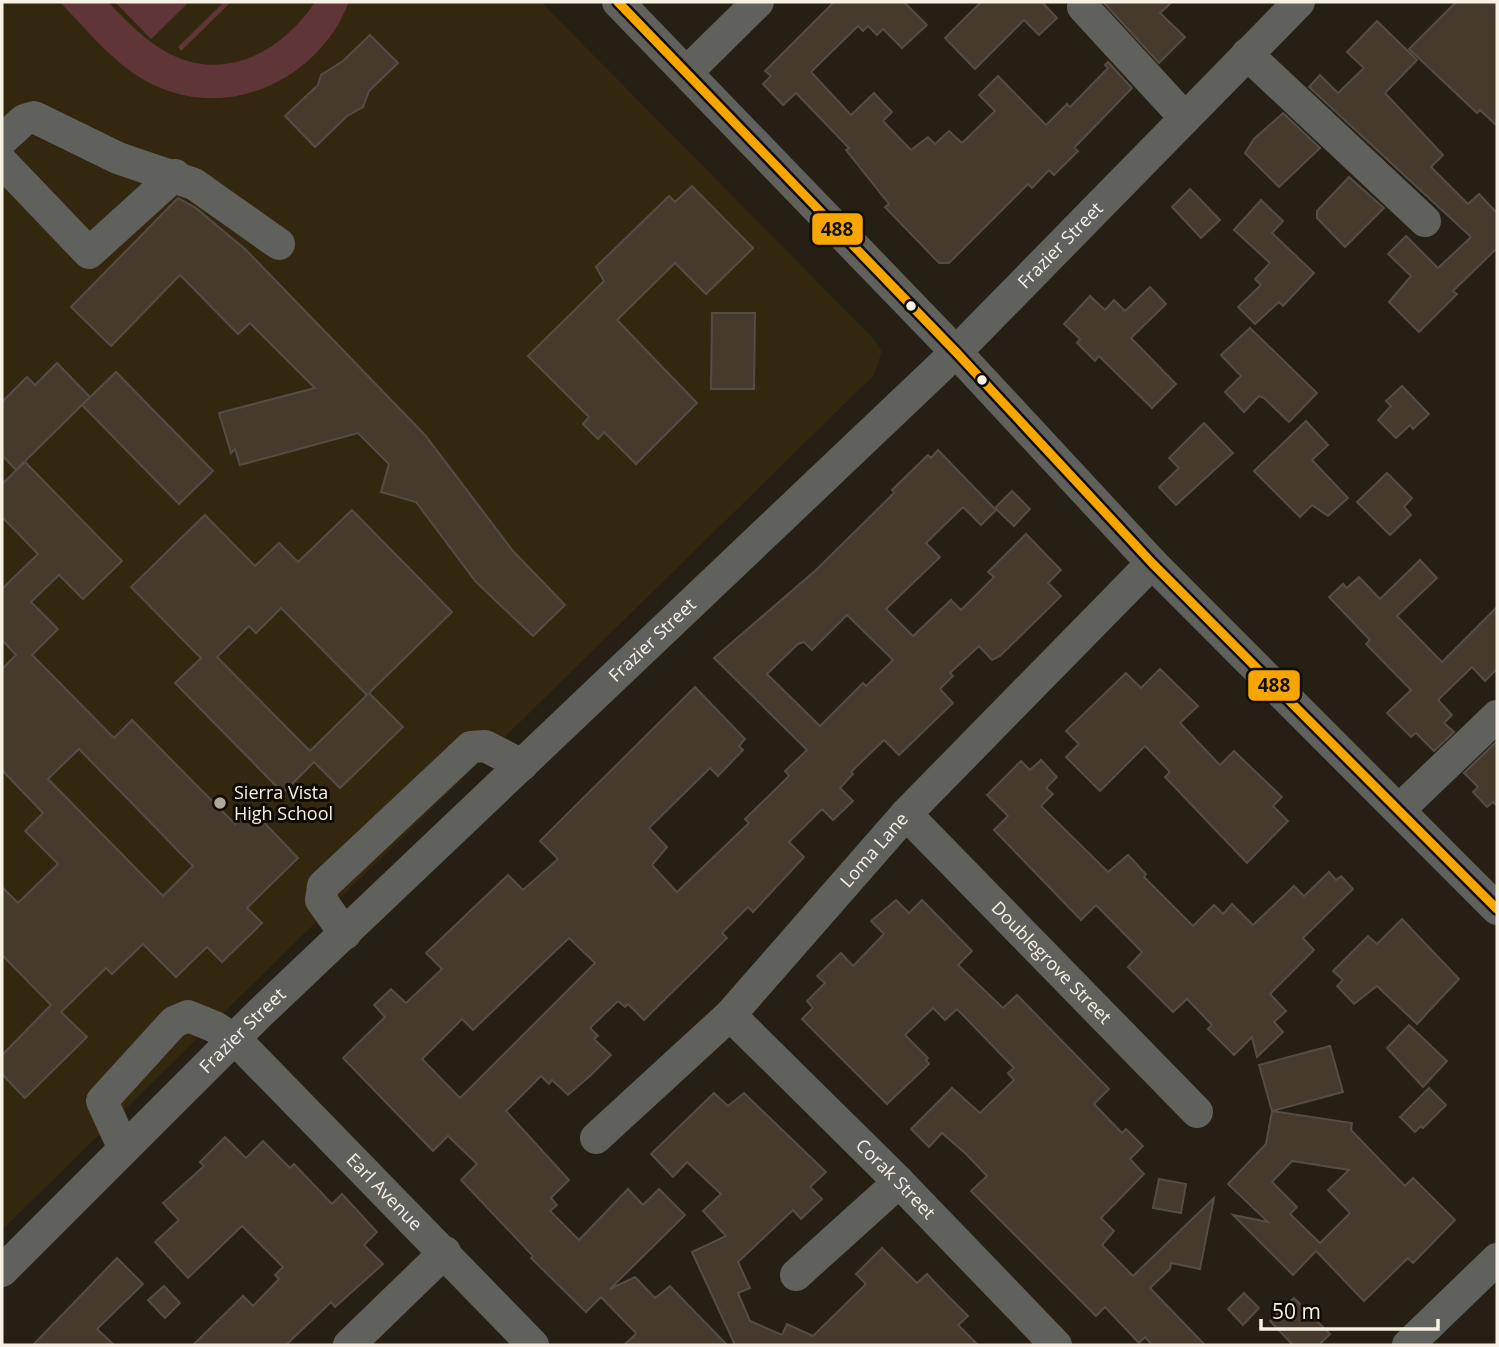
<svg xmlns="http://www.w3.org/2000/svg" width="1499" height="1347" viewBox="0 0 1499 1347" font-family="'Open Sans',sans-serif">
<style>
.built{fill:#33280f}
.green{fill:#603537}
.building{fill:#463a2d;stroke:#544d46;stroke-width:2;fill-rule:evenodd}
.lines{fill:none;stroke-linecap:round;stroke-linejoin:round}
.minor{stroke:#60605c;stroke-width:32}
.bus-1-casing{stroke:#100c05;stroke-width:14}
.bus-1{stroke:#f7a600;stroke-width:9}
.bus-dot{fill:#f7f1e4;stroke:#100c05;stroke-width:2.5}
.poi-dot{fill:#aea89b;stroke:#100c05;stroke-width:2.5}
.labels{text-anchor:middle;stroke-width:6;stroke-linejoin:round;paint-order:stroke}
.street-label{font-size:18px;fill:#f7f1e4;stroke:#100c05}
.poi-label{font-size:18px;fill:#f7f1e4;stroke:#100c05;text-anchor:start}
.line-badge{stroke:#100c05;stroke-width:2.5}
.pale-badge-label{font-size:19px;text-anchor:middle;font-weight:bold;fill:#111}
</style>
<rect width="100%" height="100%" fill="#251f14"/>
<polygon class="built" points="2,2 541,2 872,337 882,351 874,375 2,1230"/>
<g class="green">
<path d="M60 2H108C126 20 143 39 166 52 224 84 282 52 315 2H349C315 88 212 128 133 73 106 54 83 26 60 2Z"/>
<polygon points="115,2 189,2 151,39"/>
<polygon points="224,2 231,2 181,51 178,47"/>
</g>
<g class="building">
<polygon points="834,2 904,2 927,25 902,48 883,29 877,35 868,26 863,31 858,26 811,72 851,115 874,93 892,112 883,121 911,150 928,137 935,144 949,131 962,143 995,111 979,95 998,76 1046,125 1067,104 1070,107 1108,68 1105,65 1108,62 1132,88 1074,148 1078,151 1054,175 1049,170 1032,188 1028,184 949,263 939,263 885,207 889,204 846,150 849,148 796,93 783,105 763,84 771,76 765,71"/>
<polygon points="981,2 1042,2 1057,18 1039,35 1024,20 975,69 945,38"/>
<polygon points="1103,2 1172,2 1160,13 1185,37 1159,63"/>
<polygon points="1456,2 1497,2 1497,126 1480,110 1477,113 1409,49"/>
<polygon points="1377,21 1417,60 1385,93 1443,155 1431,167 1468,204 1479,194 1497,213 1497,248 1453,291 1457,294 1419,332 1389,302 1411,276 1388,254 1406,236 1438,268 1471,237 1309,87 1320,75 1338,93 1364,68 1347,52"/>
<polygon points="370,35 398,63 369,91 363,107 347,116 315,147 285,116 318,85 321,75 343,61"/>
<polygon points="1283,113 1320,148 1279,187 1245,153 1254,139"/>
<polygon points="1349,177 1384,208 1345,247 1317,218 1317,211"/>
<polygon points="692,186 753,248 706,294 675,263 617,320 697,403 636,464 604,432 598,439 583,424 589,417 528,356 604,281 596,267 669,196 675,202"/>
<polygon points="1190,189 1220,220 1201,238 1172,207"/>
<polygon points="178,198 196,208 246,250 425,435 513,551 565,605 533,636 476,582 416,502 381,492 389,464 358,433 240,465 235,449 231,453 219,413 315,388 250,323 238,334 180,275 111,346 71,307"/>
<polygon points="1261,200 1283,221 1272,233 1314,273 1283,306 1279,302 1255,324 1238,307 1261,285 1255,279 1270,263 1234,230"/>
<polygon points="1150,287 1166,304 1131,338 1176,384 1152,408 1099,356 1095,361 1077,343 1080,339 1064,324 1090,296 1105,310 1114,300 1125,311"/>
<polygon points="712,313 755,313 754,389 711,389"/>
<polygon points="1250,328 1317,393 1289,422 1264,398 1259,396 1244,412 1225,392 1241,376 1221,355"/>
<polygon points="57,363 90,397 16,470 2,455 2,402 27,377 35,385"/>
<polygon points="116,372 213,471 179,504 82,405"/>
<polygon points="1402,386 1429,414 1413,429 1410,425 1396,438 1378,420 1391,406 1386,401"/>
<polygon points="1306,421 1328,445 1312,460 1348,498 1328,516 1312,505 1300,517 1254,471"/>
<polygon points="1204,423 1233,453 1176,505 1159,487 1179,468 1169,458"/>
<path d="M938 450 996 510 981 525 963 507 926 543 940 557 886 609 913 636 951 600 961 610 994 577 988 572 1026 534 1061 570 1048 583 1061 596 1000 656 992 660 979 646 950 673 953 676 940 689 953 703 899 755 884 740 851 772 853 774 840 788 853 801 833 820 822 809 789 842 804 857 753 912 748 907 722 933 727 938 644 1020 628 1004 625 1007 618 1001 590 1028 598 1036 594 1039 611 1055 591 1075 568 1095 552 1080 549 1084 541 1076 506 1111 569 1180 551 1198 557 1205 550 1211 579 1240 628 1189 643 1205 659 1189 685 1215 610 1289 635 1277 655 1298 670 1286 727 1345H624L636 1334 634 1331 601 1297 586 1312 531 1258 533 1256 461 1180 477 1164 448 1136 433 1151 343 1058 385 1017 374 1005 391 989 406 1003 442 969 426 953 508 875 523 890 558 859 540 841 695 687 745 739 739 746 743 750 718 776 710 768 649 828 667 847 652 865 677 892 749 823 745 819 789 776 785 771 807 750 714 658 816 570 894 493 892 490 928 455 931 458ZM847 615 893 660 866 686 863 683 820 726 767 674 798 644 804 642 812 650ZM569 938 595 963 460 1098 422 1059 462 1019 473 1030Z"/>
<path d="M25 462 122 561 83 599 59 575 31 602 58 629 32 655 114 738 132 720 235 824 251 809 298 858 247 908 262 923 222 962 207 947 176 977 143 944 112 974 106 968 61 1012 87 1037 25 1098 2 1074V1055L51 1005 2 955V887L18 903 58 864 25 831 43 813 2 770V669L16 655 2 640V589L38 554 2 517V484ZM79 749 193 866 163 896 48 779Z"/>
<polygon points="1387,473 1412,498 1404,507 1411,515 1390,535 1357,502"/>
<polygon points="1012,491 1030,509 1014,526 995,508"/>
<path d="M352 510 452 612 369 693 403 727 340 788 314 762 283 793 175 683 201 658 131 587 205 515 255 566 279 543 298 562ZM281 608 367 695 310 751 217 657 249 626 256 633Z"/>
<polygon points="1420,560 1437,578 1397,616 1442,662 1497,607 1497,669 1485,681 1472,667 1438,700 1452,715 1444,723 1454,732 1434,751 1416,733 1411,737 1387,713 1411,690 1366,644 1370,640 1329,597 1343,584 1347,588 1359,577 1380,599"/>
<polygon points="1160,669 1198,706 1180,723 1220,765 1234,751 1282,797 1273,806 1288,821 1247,863 1165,777 1170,772 1145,746 1100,791 1066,757 1079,744 1066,731 1126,673 1141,688"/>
<polygon points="1497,741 1497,806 1493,802 1487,807 1473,792 1478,787 1464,773"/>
<polygon points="1041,760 1057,777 1046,788 1053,794 1041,806 1108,872 1128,855 1146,874 1144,877 1193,926 1214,905 1223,914 1232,904 1253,925 1294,886 1304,896 1329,872 1336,880 1341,876 1353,889 1303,938 1314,950 1270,994 1286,1011 1274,1022 1283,1032 1257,1057 1252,1037 1234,1055 1208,1029 1212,1025 1187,999 1173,1012 1128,967 1142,952 1096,905 1081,920 994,830 1008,816 987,795 1021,761 1030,770"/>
<polygon points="896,900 909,913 922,900 972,951 958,965 1003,1008 1017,995 1109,1089 1094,1104 1122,1133 1126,1129 1143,1146 1130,1159 1144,1174 1101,1218 1114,1231 1102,1245 1133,1276 1214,1198 1200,1269 1171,1263 1170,1269 1150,1288 1205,1345 1152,1345 1145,1337 1139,1343 1105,1307 1096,1316 971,1191 987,1176 966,1154 942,1133 929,1147 911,1129 952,1088 980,1113 1014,1080 1008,1073 1014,1068 957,1009 945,1020 933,1008 905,1035 928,1058 926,1060 929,1064 887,1104 802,1019 813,1008 807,1001 825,983 817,976 841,953 853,966 884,934 871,921"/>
<polygon points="1402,919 1459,979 1417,1024 1377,986 1354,1004 1337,986 1343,980 1333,971 1368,936 1377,944"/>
<polygon points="1409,1025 1447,1061 1423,1087 1387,1048"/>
<path d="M1330 1046 1343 1092 1272 1111 1352 1123 1351 1130 1405 1186 1413 1178 1455 1220 1413 1263 1408 1258 1364 1301 1316 1251 1293 1275 1233 1215 1268 1222 1228 1184 1266 1144 1272 1111 1259 1065ZM1292 1161 1349 1170 1328 1190 1350 1213 1320 1243 1290 1214 1297 1207 1272 1182Z"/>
<polygon points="1429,1088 1446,1105 1423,1128 1421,1126 1415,1132 1400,1117"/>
<polygon points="714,1093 728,1106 744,1093 826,1172 810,1187 822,1199 801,1219 793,1210 738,1262 750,1288 738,1293 750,1321 782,1335 787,1324 813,1336 866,1284 856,1274 882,1248 917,1283 927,1274 946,1294 968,1316 958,1325 978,1345 735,1345 692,1252 726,1236 703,1211 721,1194 687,1162 673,1177 651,1154"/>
<polygon points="225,1137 246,1158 263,1141 290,1168 294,1164 332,1204 342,1194 377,1232 364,1245 383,1264 335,1307 331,1302 286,1345 193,1345 243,1296 253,1306 279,1279 275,1275 283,1267 242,1226 188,1278 155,1242 179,1220 163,1203 204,1166 200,1162"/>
<polygon points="1159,1179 1186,1184 1181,1213 1153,1208"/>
<polygon points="117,1258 143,1284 97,1329 114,1345 33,1345"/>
<polygon points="164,1286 180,1303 165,1318 148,1300"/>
<polygon points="1244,1293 1259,1308 1243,1325 1228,1309"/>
<polygon points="1294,1298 1330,1334 1319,1345 1293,1345 1270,1321"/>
</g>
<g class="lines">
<g class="minor">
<polyline points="618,2 956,352 1152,563 1497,909"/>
<polyline points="1083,7 1185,118"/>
<polyline points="1247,54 1425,221"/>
<polyline points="688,71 758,2"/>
<polyline points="2,140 24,120 34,117 118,158 194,184 279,244"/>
<polyline points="2,162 89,253 175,175"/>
<polyline points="1399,810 1497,716"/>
<path id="s1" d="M906 814 1197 1112"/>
<polyline points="345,934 321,900 323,886 471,747 485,746 522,765"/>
<path id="s2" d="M730 1015 899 1182 1056 1345"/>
<path id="s3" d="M596 1138 730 1015 906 814 1152 563"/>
<path id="s4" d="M124 1149 102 1101 174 1022 188 1016 215 1027 238 1042 533 1345"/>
<path id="s5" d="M2 1271 258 1015 956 352 1299 2"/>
<polyline points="796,1275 899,1182"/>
<polyline points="349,1345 445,1252"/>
<polyline points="1408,1345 1497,1259"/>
</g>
<defs>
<polyline id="bus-1" points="618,2 956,352 1152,563 1497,909"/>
</defs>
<use href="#bus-1" class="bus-1-casing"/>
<use href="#bus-1" class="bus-1"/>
</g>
<g class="bus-dot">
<circle cx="911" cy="306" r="6"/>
<circle cx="982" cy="380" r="6"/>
</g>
<circle class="poi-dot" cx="220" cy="803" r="7"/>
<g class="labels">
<g class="street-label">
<text dy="6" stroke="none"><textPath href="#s5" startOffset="1474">Frazier Street</textPath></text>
<text dy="6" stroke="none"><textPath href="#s5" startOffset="906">Frazier Street</textPath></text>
<text dy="6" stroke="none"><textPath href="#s3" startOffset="401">Loma Lane</textPath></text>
<text dy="6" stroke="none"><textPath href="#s1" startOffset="208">Doublegrove Street</textPath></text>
<text dy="6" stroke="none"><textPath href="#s5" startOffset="340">Frazier Street</textPath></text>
<text dy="6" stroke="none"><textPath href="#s2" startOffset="233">Corak Street</textPath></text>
<text dy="6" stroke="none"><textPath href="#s4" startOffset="441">Earl Avenue</textPath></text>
</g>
<g class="poi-label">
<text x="234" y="799">Sierra Vista<tspan x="234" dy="21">High School</tspan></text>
</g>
</g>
<g class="line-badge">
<rect x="811" y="212" width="53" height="34" rx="7" fill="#f7a600"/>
<rect x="1247" y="669" width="54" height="33" rx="7" fill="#f7a600"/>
</g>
<g class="pale-badge-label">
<text x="837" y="236">488</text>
<text x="1274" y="692">488</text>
</g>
<rect width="1499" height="1347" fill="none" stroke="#f7f1e4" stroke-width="7"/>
<path d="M1261 1319v10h177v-10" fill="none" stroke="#f7f1e4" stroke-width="3.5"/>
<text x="1272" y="1319" font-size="21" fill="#f7f1e4" stroke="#100c05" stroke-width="5" paint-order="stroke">50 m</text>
</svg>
